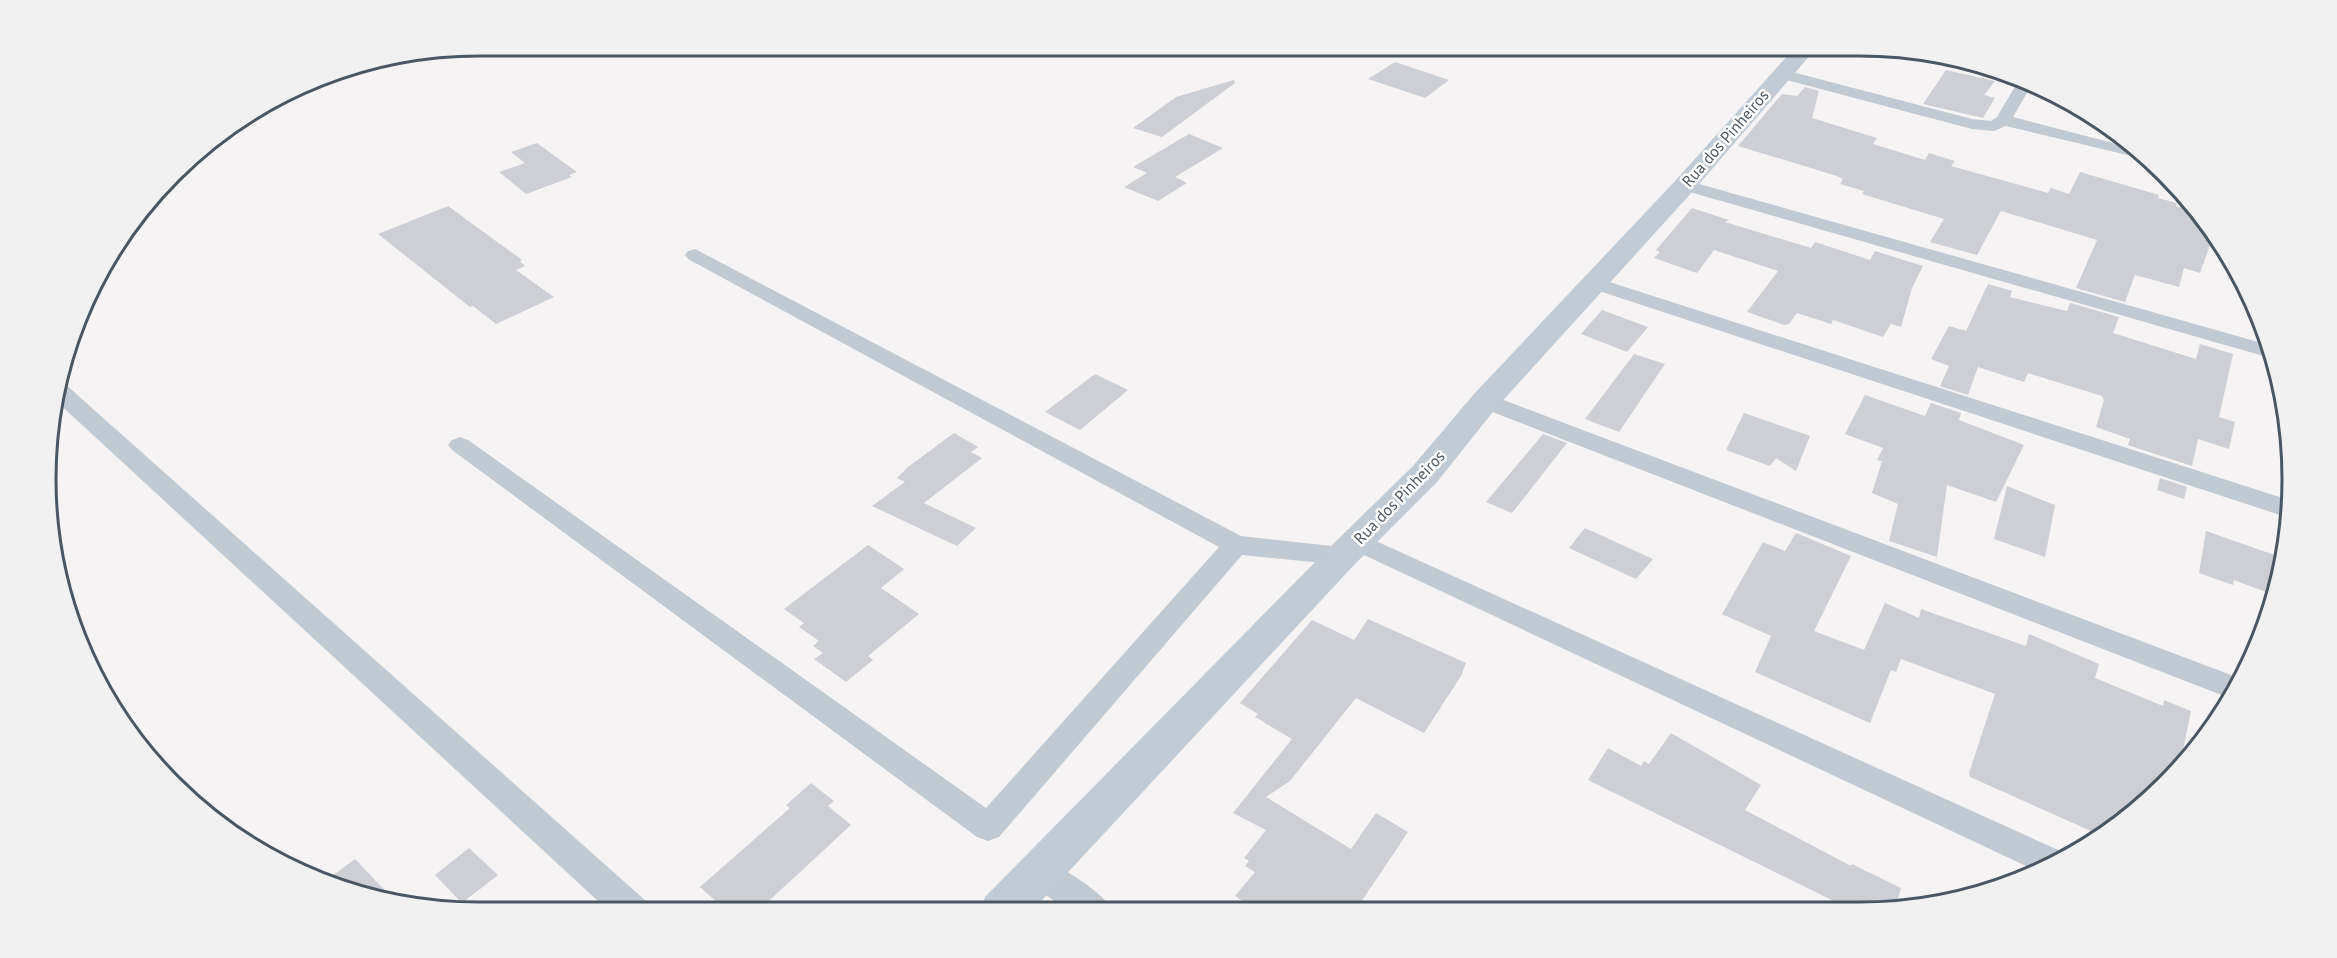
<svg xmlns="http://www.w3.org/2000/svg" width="2337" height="958" viewBox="0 0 2337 958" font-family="'PT Sans',sans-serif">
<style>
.building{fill:#cdcfd5}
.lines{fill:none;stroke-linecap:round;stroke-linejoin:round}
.street{fill:#c1cad2;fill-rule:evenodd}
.secondary{fill:#c1cbd6;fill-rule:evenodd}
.labels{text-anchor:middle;stroke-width:5;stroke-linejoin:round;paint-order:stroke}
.street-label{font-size:16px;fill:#4a5661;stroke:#fff}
.rim{fill:none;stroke:#4a5661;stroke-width:3}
</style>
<rect width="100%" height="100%" fill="#f5f3f3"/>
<g class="building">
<polygon points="1395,62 1449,80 1425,98 1368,79"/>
<polygon points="1946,70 1995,81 1984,95 1995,98 1983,118 1923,104"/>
<polygon points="1234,80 1235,83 1162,137 1133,128 1176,97"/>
<polygon points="1805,87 1819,91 1812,118 1877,138 1873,144 1925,160 1929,153 1955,161 1951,166 2048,193 2051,188 2069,194 2080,172 2159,195 2158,198 2177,203 2176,206 2201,213 2214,234 2200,273 2184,268 2179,287 2135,275 2125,302 2076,288 2097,240 2001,211 1977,255 1930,242 1944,219 1862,194 1864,191 1840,184 1843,179 1837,176 1738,146 1782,94 1797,96"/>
<polygon points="1189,134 1223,148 1175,177 1187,183 1158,201 1124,187 1147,173 1133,167"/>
<polygon points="537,143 577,172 569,175 572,177 526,194 499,172 525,163 511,152"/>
<polygon points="448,206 522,260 520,261 525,266 516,270 554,297 496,324 473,306 470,307 378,234"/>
<polygon points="1692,208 1729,220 1725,222 1811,248 1815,242 1870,260 1875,251 1923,266 1912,288 1901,327 1891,324 1883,337 1833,320 1831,324 1797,313 1789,324 1784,325 1747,312 1778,271 1714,250 1697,273 1654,258 1660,252 1656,250"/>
<polygon points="1988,284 2012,291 2010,297 2067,311 2070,303 2119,317 2113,333 2196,359 2200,344 2233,354 2219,417 2235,422 2229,449 2198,439 2192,466 2128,445 2130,439 2096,427 2104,400 2102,396 2028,373 2024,382 1978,367 1968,395 1940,386 1949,366 1931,359 1949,326 1966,331"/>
<polygon points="1602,310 1648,327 1627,352 1581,334"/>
<polygon points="1634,354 1665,364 1619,432 1585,419"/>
<polygon points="1095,374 1128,390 1080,430 1045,412"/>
<polygon points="1865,395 1925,416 1931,403 1961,413 1959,420 2024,445 1996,502 1947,485 1937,557 1889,541 1898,504 1872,493 1882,461 1877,460 1883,448 1845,434"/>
<polygon points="1744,413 1810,436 1796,471 1776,458 1770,466 1726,450"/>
<polygon points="954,433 978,447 971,452 982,458 924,503 976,528 957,546 872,506 905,482 897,478 908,467"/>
<polygon points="1543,434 1567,443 1512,513 1486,502"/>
<polygon points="2160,478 2187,487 2184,499 2157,490"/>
<polygon points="2007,486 2055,505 2045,557 1994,539"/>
<polygon points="1585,528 1653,559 1636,579 1569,548"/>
<polygon points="2206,531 2283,558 2274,595 2234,580 2233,585 2199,573"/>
<polygon points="1796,533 1851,556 1814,631 1864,650 1885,603 1919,618 1921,609 2026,646 2029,634 2099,664 2095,678 2163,706 2164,700 2191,711 2180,764 2144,806 2100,835 1970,777 1969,773 1995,694 1901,659 1896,672 1891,670 1870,723 1755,672 1771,636 1722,614 1763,542 1785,551"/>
<polygon points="868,545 904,569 881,588 919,614 868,656 873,660 846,682 814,659 823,653 813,646 819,641 799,627 804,623 784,609"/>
<polygon points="1368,619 1466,663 1461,676 1424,733 1356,698 1290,781 1266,797 1351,849 1376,813 1408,832 1355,911 1258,911 1235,896 1255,872 1245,866 1249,861 1244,858 1266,830 1233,813 1292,739 1255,717 1258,714 1240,703 1312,620 1354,640"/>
<polygon points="1671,733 1761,785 1745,810 1851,866 1852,864 1901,888 1895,909 1850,909 1588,780 1608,748 1641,766 1644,761 1649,764"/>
<polygon points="811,783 834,801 828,806 851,825 757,912 728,912 700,887 790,808 786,805"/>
<polygon points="469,848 498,875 462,903 435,875"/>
<polygon points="355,859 393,899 340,890 324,882"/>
</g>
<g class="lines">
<g class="street">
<polygon points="1781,69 1972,119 1991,121 1997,117 2020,78 2032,84 2013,117 2140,150 2152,161 2006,126 1994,131 1972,129 1775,77 1773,74 1775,71"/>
<polygon points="1685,180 2269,345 2274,359 1679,189 1676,185 1679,181"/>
<polygon points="695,249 1241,536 1342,547 1351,549 1355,556 1351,563 1342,565 1242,555 999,837 988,841 977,837 452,450 448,445 452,440 460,437 468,440 986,808 1219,547 688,259 685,255 688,251"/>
<polygon points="1594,277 2289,500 2289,518 1587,287 1584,283 1587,279"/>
<polygon points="58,382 65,384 647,902 651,913 611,913 54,399"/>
<polygon points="1485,394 1493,396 2239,678 2230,698 2224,696 1477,406 1474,401 1477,396"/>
<polygon points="1356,532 2067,854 2068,856 2050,868 2039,872 1347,547 1343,541 1347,535"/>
<path d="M1038 858C1058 865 1105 892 1112 911H1069L1027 882 1022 872 1027 862Z"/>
</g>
<polygon class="secondary" points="1797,45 1819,45 1694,190 1496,408 1437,482 1354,565 1031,912 979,912 985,897 1330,547 1413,466 1474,394 1676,180"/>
</g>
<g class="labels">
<g class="street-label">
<text transform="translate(1725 138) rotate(-49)" y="6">Rua dos Pinheiros</text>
<text transform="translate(1399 497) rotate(-46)" y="6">Rua dos Pinheiros</text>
</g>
</g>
<path d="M0 0H2337V958H0ZM479 56H1859A423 423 0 0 1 2282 479V479A423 423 0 0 1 1859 902H479A423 423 0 0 1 56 479V479A423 423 0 0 1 479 56Z" fill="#f1f1f2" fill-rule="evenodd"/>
<path class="rim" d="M479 56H1859A423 423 0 0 1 2282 479V479A423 423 0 0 1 1859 902H479A423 423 0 0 1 56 479V479A423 423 0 0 1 479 56Z"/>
</svg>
